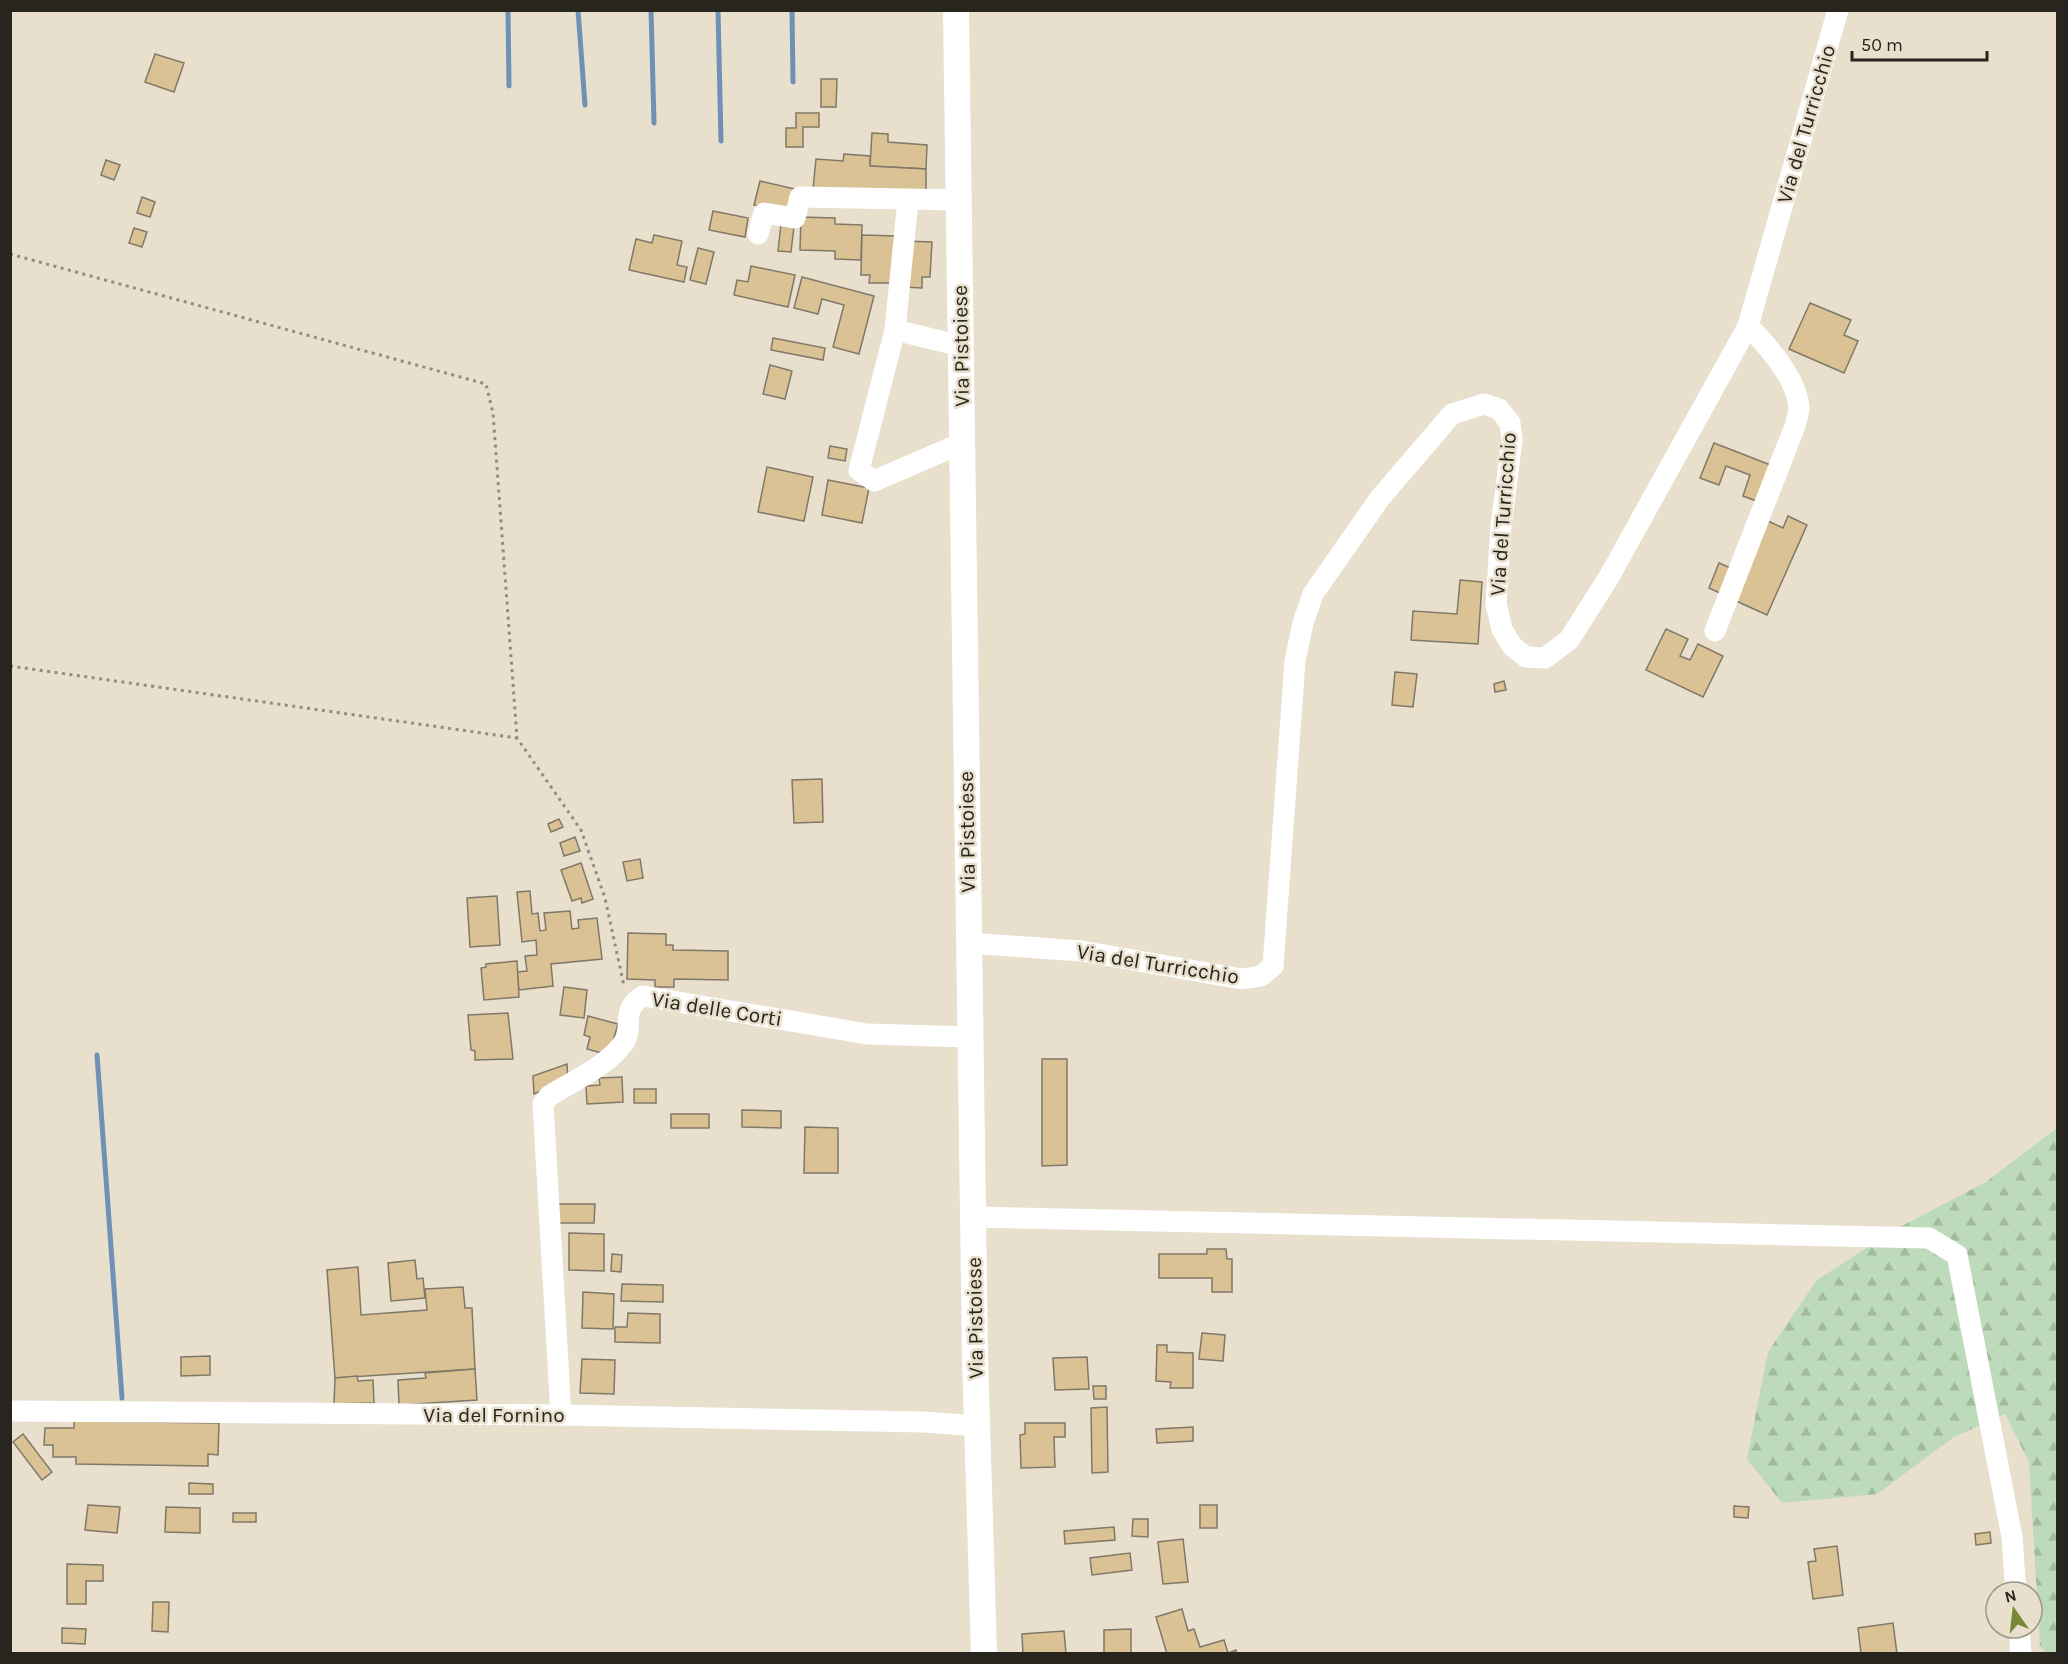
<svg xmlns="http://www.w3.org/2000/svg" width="2068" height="1664" viewBox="0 0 2068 1664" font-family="Karla,sans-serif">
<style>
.forest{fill:url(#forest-firs)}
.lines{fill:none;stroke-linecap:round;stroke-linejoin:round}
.stream{stroke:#7091b6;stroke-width:5}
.building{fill:#dac294;stroke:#807868;stroke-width:1.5}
.path{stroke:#928c7f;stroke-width:3;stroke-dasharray:3 4.5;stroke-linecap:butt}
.minor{stroke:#fff;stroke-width:21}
.major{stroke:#fff;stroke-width:26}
.labels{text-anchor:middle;stroke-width:5;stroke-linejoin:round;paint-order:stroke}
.street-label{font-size:21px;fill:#28251e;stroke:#e8dfcd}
</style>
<defs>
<pattern id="forest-firs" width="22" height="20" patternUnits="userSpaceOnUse" patternTransform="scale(1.5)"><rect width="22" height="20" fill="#bddaba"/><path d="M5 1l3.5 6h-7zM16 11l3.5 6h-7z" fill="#a2bb9f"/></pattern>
</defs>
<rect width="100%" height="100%" fill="#e8dfcd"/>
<polygon class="forest" points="2057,1128 2057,1653 2046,1653 2040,1646 2029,1462 2005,1414 1954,1437 1877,1494 1782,1503 1747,1459 1768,1352 1817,1280 1896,1229 1986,1182"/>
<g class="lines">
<g class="stream">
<polyline points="508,10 509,86"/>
<polyline points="578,10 585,105"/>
<polyline points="651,10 654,123"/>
<polyline points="718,10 721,141"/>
<polyline points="792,10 793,82"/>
<polyline points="97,1055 122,1398"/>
</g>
</g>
<g class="building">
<polygon points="155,54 184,63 174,92 145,82"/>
<polygon points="821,79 837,79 836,107 821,107"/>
<polygon points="796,113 819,113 819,127 803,127 803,147 786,147 786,128 796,128"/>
<polygon points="872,133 888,134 888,142 927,145 926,169 870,166"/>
<polygon points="844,154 870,156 870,166 926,169 926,198 813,189 816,159 843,161"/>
<polygon points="106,160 120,165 114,180 101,175"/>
<polygon points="760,181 795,189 789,214 754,205"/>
<polygon points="142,197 155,202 150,217 137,213"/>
<polygon points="713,211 748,218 745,237 709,230"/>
<polygon points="801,217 835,218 835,224 862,225 861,260 835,259 835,251 800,250"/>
<polygon points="781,224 794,226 791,252 778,251"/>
<polygon points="134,228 147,232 142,247 129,243"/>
<polygon points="654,235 682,241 677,265 687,267 684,282 629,270 636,239 652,243"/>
<polygon points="862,235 897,236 895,283 869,283 870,275 861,275"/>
<polygon points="905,241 932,242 930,277 922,277 922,288 903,287"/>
<polygon points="698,248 714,252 706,284 690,280"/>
<polygon points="751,266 795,275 788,307 734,295 737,280 748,282"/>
<polygon points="802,277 874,296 859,354 833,347 844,305 822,299 818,314 794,308"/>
<polygon points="1810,303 1851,320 1844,335 1858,341 1844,373 1789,349"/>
<polygon points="773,338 825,348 823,360 771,350"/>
<polygon points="770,365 792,371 785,399 763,394"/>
<polygon points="1714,443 1773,466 1759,502 1743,496 1750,475 1726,466 1719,485 1700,478"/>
<polygon points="830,446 847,449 845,461 828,458"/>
<polygon points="767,467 813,477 804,521 758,512"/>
<polygon points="828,480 869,488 862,523 822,515"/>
<polygon points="1788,516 1807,525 1767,615 1734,600 1768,521 1783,528"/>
<polygon points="1719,563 1735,570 1724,595 1709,588"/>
<polygon points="1460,580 1482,582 1478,644 1411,640 1413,611 1457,614"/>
<polygon points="1666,629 1688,639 1680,656 1690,660 1698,644 1723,656 1703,697 1646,670"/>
<polygon points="1395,672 1417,674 1413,707 1392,705"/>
<polygon points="1504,681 1506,690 1495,692 1494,684"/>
<polygon points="822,779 823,822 794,823 792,780"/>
<polygon points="559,819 563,827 551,832 548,824"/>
<polygon points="575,837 580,851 564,856 560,843"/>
<polygon points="640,859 643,878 627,881 623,862"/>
<polygon points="581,863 593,899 582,903 581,898 572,901 561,870"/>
<polygon points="530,891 532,914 538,913 540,931 546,930 544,913 570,911 572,929 579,928 578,920 597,918 602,959 551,964 553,986 519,990 517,972 527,971 525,956 537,955 536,940 522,942 517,892"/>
<polygon points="497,896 500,945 470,947 467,898"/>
<polygon points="628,933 666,934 666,945 673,945 673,950 728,951 728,980 674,979 674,987 655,987 655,980 627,979"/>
<polygon points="517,961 519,997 484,1000 481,968 486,967 486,964"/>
<polygon points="564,987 587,990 584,1018 560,1015"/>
<polygon points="508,1013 513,1059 475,1060 475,1051 471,1050 468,1015"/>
<polygon points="588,1016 618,1024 609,1055 587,1049 590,1037 584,1035"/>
<polygon points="1042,1059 1067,1059 1067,1165 1042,1166"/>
<polygon points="567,1064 568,1080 534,1094 533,1076"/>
<polygon points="622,1077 623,1102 587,1104 586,1086 600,1085 599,1078"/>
<rect x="634" y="1089" width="22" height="14"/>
<polygon points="742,1110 781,1111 781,1128 742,1127"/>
<rect x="671" y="1114" width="38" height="14"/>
<polygon points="805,1127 838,1128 838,1173 804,1173"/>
<polygon points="555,1204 595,1204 594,1223 554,1223"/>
<polygon points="569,1233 604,1234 604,1271 569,1270"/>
<polygon points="1207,1249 1226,1249 1227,1259 1232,1259 1232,1292 1212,1292 1212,1278 1159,1278 1159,1254 1207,1254"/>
<polygon points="612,1254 622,1255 621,1272 611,1271"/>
<polygon points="415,1260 417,1279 423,1278 425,1298 391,1301 388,1263"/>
<polygon points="358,1267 361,1315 427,1310 425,1289 463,1287 465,1308 472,1308 475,1369 335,1378 327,1270"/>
<polygon points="622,1284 663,1285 663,1302 621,1301"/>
<polygon points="583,1292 614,1294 613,1329 582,1328"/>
<polygon points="628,1313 660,1314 660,1343 615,1342 615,1327 627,1327"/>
<polygon points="1202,1333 1225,1335 1223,1361 1199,1359"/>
<polygon points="1157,1345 1167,1345 1167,1352 1193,1353 1193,1388 1170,1388 1171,1382 1156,1381"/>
<polygon points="210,1356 210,1375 181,1376 181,1357"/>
<polygon points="1087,1357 1089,1389 1055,1390 1053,1358"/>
<polygon points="582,1359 615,1360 614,1394 580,1393"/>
<polygon points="475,1369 477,1400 399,1405 398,1380 426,1378 425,1373"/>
<polygon points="357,1376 358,1381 373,1380 374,1403 334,1404 335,1378"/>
<polygon points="1093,1386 1106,1386 1106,1399 1094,1399"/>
<polygon points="1107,1407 1108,1472 1092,1473 1091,1408"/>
<polygon points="74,1421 219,1423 218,1455 208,1454 208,1466 76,1464 76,1457 53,1457 53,1445 44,1445 45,1428 74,1428"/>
<polygon points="1025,1423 1065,1423 1065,1437 1054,1437 1055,1467 1021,1468 1020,1435 1025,1434"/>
<polygon points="1193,1427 1193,1441 1157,1443 1156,1429"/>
<polygon points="23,1434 52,1472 42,1480 13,1442"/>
<polygon points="189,1483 213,1484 213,1494 189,1494"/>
<polygon points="88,1505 120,1507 117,1533 85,1530"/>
<rect x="1200" y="1505" width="17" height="23"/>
<polygon points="1734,1506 1749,1507 1748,1518 1734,1517"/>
<polygon points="166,1507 200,1508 200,1533 165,1532"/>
<rect x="233" y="1513" width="23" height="9"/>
<polygon points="1133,1519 1148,1519 1148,1537 1132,1536"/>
<polygon points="1114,1527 1115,1540 1065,1544 1064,1531"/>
<polygon points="1990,1532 1991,1543 1976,1545 1975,1534"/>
<polygon points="1183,1539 1188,1582 1163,1584 1158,1542"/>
<polygon points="1837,1546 1843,1595 1813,1599 1808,1562 1816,1561 1814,1549"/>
<polygon points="1130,1553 1132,1570 1092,1575 1090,1558"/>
<polygon points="67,1564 103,1565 103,1581 86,1581 86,1604 67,1604"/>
<polygon points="153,1602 169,1602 168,1632 152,1631"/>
<polygon points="1182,1609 1188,1631 1194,1629 1200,1647 1224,1640 1228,1653 1236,1650 1237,1654 1167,1654 1156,1617"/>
<polygon points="1893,1623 1897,1654 1861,1654 1858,1628"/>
<polygon points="62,1628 86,1629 85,1644 62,1643"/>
<polygon points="1131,1629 1131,1654 1104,1654 1104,1630"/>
<polygon points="1064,1631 1066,1654 1023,1654 1022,1634"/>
</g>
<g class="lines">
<g class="path">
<polyline points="10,254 486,384 493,413 517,738 581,830 605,898 624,986"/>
<polyline points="10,666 517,738"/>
</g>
<g class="minor">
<polyline points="908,200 895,330 961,346"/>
<polyline points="758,234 764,213 795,218 800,197 959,200"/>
<polyline points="895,330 859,470 874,481 962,443"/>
<path d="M1715 631 1795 426C1796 420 1799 413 1799 407 1796 377 1768 346 1748 326"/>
<polyline points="969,943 1081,951 1242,979 1261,976 1273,966 1295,661 1303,623 1313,594 1380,498 1452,414 1484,404 1499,409 1510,423 1512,440 1501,526 1496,604 1502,629 1512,646 1526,657 1545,658 1569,640 1609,577 1748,326 1838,10"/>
<polyline points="973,1217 1929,1238 1957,1255 2012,1537 2016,1592"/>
<polyline points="10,1411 561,1415 923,1422 978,1426"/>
<path d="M561 1415 543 1104 549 1096C573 1081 605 1067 622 1045 636 1029 618 1011 643 996L867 1034 970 1037"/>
<polyline points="2019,1628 2021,1654"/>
</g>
<polyline class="major" points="956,10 975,1357 984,1654"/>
</g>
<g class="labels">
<g class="street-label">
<text transform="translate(1806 124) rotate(-74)" y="7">Via del Turricchio</text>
<text transform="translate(961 346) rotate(-91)" y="7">Via Pistoiese</text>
<text transform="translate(1503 514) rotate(-86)" y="7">Via del Turricchio</text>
<text transform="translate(967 832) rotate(-91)" y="7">Via Pistoiese</text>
<text transform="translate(1158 964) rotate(9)" y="7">Via del Turricchio</text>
<text transform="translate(717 1009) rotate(9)" y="7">Via delle Corti</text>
<text transform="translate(975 1318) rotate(-91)" y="7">Via Pistoiese</text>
<text x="494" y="1422">Via del Fornino</text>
</g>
</g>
<rect width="2068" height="1664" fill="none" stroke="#28251e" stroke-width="24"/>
<g transform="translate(2014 1610) rotate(346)"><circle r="28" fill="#e8dfcd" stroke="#9b9587" stroke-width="1.5"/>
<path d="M0-4.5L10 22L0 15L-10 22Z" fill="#768736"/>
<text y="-9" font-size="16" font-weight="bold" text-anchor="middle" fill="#28251e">N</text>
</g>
<path d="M1852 51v9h135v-9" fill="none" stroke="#28251e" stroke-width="3"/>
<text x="1861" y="51" font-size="18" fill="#28251e" stroke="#e8dfcd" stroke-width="4.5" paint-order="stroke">50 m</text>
</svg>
